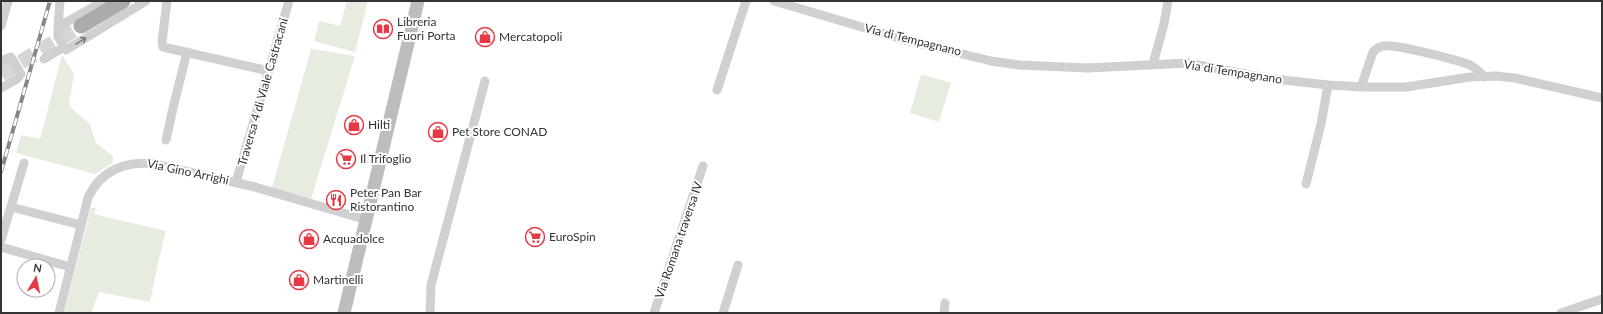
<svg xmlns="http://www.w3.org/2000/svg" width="1603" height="314" viewBox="0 0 1603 314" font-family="Lato,sans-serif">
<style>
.green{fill:#e6ecdf}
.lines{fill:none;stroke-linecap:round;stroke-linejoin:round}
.primary-tunnel{stroke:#d6d6d6;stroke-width:15;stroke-dasharray:15 8;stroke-linecap:butt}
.street{stroke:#d0d0d0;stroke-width:9}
.secondary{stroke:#bdbdbd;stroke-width:13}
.primary{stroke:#ababab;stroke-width:15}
.rail-casing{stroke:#888;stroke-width:4}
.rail{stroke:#fff;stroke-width:2.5;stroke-dasharray:8;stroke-linecap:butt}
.oneway{stroke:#7a7a7a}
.labels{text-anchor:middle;stroke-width:4;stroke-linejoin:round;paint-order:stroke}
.poi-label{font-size:12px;fill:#333;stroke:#fff;text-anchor:start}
.street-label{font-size:12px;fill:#333;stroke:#fff}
</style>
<rect width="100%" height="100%" fill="#fff"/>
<g class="green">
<polygon points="347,1 368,1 355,52 314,41 319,21 340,26"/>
<polygon points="311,49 355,56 311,199 272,188"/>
<polygon points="62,55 74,74 69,103 72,109 90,124 96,143 113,156 113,163 95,174 16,153 21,135 40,139"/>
<polygon points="921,74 951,83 939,122 910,113"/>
<polygon points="91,208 96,208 94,214 166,231 158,263 150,302 99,292 91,313 64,313"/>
</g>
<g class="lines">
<polyline class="primary-tunnel" points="1,74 81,26"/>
<g class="street">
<polyline points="104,1 58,27 58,37 66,50 146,1"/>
<polyline points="167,1 162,42 163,47 269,71"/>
<polyline points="774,1 909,41 991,61 1019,65 1088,68 1188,63 1266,78 1328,85 1364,87 1406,87 1470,77 1496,76 1515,78 1602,98"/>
<polyline points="1,26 8,1"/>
<polyline points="58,27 60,1"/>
<polyline points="44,59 64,47"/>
<polyline points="1,61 11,57 21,74 17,79 1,88"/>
<polyline points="1153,64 1164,24 1168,1"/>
<path d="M1361 87 1373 52C1376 49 1379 46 1384 46 1396 44 1457 60 1470 65 1476 68 1480 72 1484 77"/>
<polyline points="717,90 746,1"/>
<polyline points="166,140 173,108 187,52"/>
<polyline points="236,182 289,1"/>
<polyline points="1306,184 1321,124 1328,85"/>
<polyline points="11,207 81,225"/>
<polyline points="1,240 24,163"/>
<polyline points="1,247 70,267"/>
<path d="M59 313 88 198C100 171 126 160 154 164L255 187 367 220"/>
<polyline points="430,313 431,285 485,81"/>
<polyline points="654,313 703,166"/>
<polyline points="723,313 738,265"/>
<polyline points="944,313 945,303"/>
<polyline points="1561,313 1602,299"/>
</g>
<polyline class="secondary" points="344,313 418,1"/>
<polyline class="primary" points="81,26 123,1"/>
<defs>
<polyline id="rail" points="1,172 50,1"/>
</defs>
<use href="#rail" class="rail-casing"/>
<use href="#rail" class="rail"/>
</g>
<defs><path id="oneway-shaft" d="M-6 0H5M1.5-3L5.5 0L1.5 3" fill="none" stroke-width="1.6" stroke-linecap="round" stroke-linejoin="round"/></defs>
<use class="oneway" href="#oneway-shaft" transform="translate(81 41) rotate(-31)"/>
<defs>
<symbol id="library-ring" viewBox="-11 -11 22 22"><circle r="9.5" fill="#fff" stroke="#e63946" stroke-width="1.5"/><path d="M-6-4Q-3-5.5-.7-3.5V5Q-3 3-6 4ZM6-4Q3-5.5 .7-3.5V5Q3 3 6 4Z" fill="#e63946"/></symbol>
<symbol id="shop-ring" viewBox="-11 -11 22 22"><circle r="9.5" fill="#fff" stroke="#e63946" stroke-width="1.5"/><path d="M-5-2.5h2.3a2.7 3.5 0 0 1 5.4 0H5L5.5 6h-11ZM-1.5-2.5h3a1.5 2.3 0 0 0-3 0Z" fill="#e63946"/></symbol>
<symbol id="supermarket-ring" viewBox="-11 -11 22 22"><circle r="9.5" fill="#fff" stroke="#e63946" stroke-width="1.5"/><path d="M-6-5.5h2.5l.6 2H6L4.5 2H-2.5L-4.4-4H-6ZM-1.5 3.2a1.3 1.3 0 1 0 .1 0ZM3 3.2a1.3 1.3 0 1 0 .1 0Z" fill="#e63946"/></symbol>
<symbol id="restaurant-ring" viewBox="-11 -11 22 22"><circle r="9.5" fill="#fff" stroke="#e63946" stroke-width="1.5"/><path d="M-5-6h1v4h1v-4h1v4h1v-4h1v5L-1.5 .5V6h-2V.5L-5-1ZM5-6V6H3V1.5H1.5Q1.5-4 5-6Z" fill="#e63946"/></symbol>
</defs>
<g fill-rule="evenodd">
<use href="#library-ring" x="372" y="18" width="22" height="22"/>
<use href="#shop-ring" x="474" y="26" width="22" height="22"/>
<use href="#shop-ring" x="343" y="114" width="22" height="22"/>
<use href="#shop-ring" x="427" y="121" width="22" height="22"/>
<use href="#supermarket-ring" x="335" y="148" width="22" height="22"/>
<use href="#restaurant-ring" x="325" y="189" width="22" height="22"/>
<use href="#supermarket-ring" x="524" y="226" width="22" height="22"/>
<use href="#shop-ring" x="298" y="228" width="22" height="22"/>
<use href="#shop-ring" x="288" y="269" width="22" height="22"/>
</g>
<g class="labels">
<g class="poi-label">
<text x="397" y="26">Libreria<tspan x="397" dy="14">Fuori Porta</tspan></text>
<text x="499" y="41">Mercatopoli</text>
<text x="368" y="129">Hilti</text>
<text x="452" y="136">Pet Store CONAD</text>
<text x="360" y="163">Il Trifoglio</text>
<text x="350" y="197">Peter Pan Bar<tspan x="350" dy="14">Ristorantino</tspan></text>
<text x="549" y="241">EuroSpin</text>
<text x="323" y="243">Acquadolce</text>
<text x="313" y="284">Martinelli</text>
</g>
<g class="street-label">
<text transform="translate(913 40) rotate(14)" y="4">Via di Tempagnano</text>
<text transform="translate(1233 72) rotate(9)" y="4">Via di Tempagnano</text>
<text transform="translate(263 92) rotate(-74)" y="4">Traversa 4 di Viale Castracani</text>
<text transform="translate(188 172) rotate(12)" y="4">Via Gino Arrighi</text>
<text transform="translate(679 240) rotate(-71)" y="4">Via Romana traversa IV</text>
</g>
</g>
<rect width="1603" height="314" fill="none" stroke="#333333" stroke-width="4"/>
<g transform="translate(36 278) rotate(10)"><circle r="19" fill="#ffffff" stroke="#adadad"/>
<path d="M0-3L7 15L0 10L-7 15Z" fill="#e63946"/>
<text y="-6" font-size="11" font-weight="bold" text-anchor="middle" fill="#333333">N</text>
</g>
</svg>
